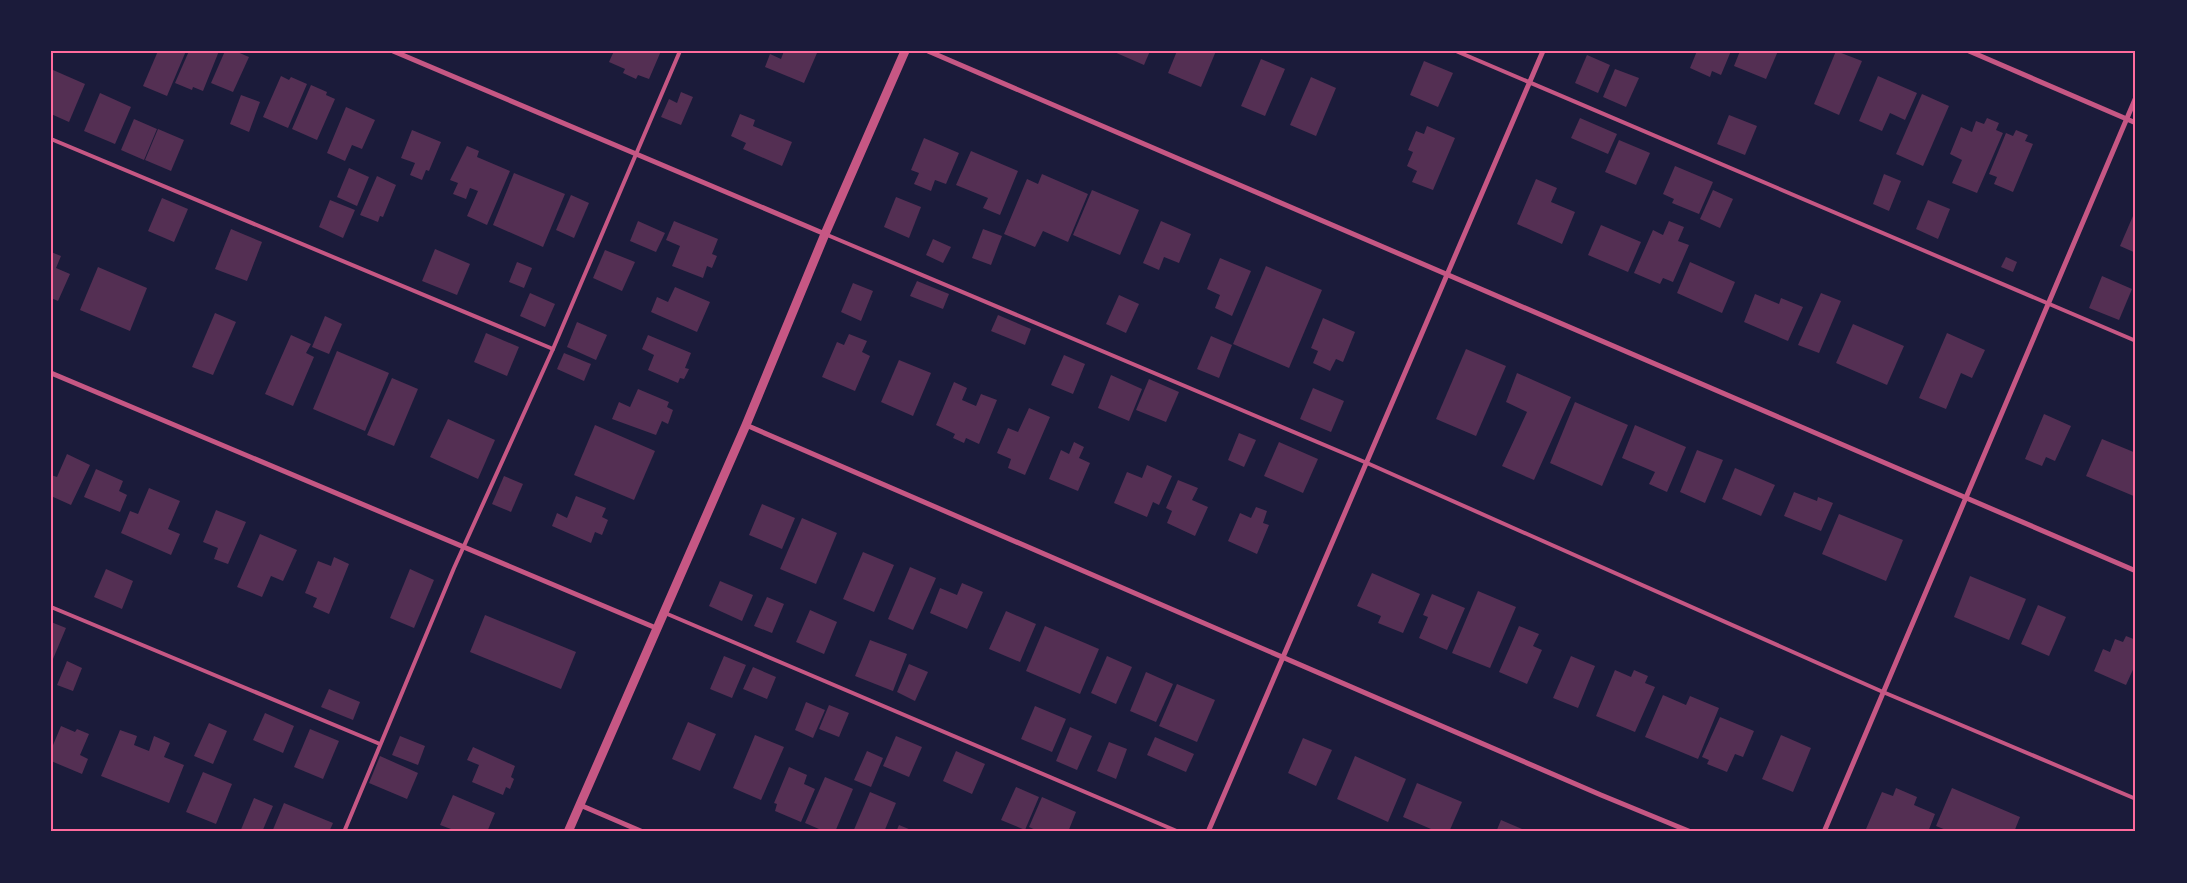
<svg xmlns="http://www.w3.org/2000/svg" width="2187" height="883" viewBox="0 0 2187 883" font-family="Arial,sans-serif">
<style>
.building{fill:#542f53}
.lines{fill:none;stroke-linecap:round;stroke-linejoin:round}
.service{stroke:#c65784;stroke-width:4}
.minor{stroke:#c65784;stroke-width:5}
.tertiary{stroke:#c65784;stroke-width:9}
.neatline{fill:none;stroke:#ff6b9d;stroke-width:2}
</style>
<rect width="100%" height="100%" fill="#1b1b3a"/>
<g class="building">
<polygon points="158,51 186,51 167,96 143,86"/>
<polygon points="189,51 219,51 203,91 193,87 192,90 175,83"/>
<polygon points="225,51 235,51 249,57 233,92 211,83"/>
<polygon points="614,51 661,51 649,79 638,75 636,79 623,73 625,69 609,62"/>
<polygon points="784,51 812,51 817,53 804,83 765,67 770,54 781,59"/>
<polygon points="1112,51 1150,51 1144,65"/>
<polygon points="1177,51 1216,51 1201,87 1168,73"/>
<polygon points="1697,51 1731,51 1721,75 1712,71 1710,77 1690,68"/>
<polygon points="1740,51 1778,51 1766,79 1734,66"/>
<polygon points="1836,51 1862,61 1839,115 1814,104"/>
<polygon points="1587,55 1610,65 1598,93 1575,83"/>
<polygon points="1261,59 1285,69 1265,116 1241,106"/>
<polygon points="1424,61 1453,73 1438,107 1410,95"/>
<polygon points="1615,69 1639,78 1626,107 1603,97"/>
<polygon points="53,70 85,84 69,122 51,114 51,75"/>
<polygon points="281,76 289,80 291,77 307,84 288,128 263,117"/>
<polygon points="1878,76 1917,93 1905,120 1890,113 1882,131 1859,121"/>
<polygon points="1311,77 1336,88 1316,136 1290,125"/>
<polygon points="311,85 327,92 326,95 335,99 317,140 292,129"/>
<polygon points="681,92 693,97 681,125 661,117 669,99 677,103"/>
<polygon points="100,93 131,107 115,144 84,131"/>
<polygon points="1922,94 1949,106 1923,166 1896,154"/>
<polygon points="241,95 260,102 249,132 230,124"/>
<polygon points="346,107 375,120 362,149 352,145 345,161 327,153"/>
<polygon points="740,114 755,120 753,126 792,142 782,166 743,149 746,143 731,136"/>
<polygon points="1729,115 1757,126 1745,155 1717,144"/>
<polygon points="1580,118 1617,134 1608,154 1571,138"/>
<polygon points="1987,118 1999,123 1996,130 2003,133 1977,193 1952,183 1962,160 1950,154 1961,127 1972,132 1976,121 1984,124"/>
<polygon points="134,119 157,129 144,160 121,150"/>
<polygon points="1427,126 1455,138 1433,190 1412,182 1417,171 1407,166 1413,152 1408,150 1416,131 1424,134"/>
<polygon points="158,129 184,140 171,171 145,160"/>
<polygon points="412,130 441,142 429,171 426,170 422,180 410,175 415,163 401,158"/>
<polygon points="2016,130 2028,135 2025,141 2033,144 2013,192 1994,184 1997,177 1989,174 2006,133 2013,136"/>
<polygon points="924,138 959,153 946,184 935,180 931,191 914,184 919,173 911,170"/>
<polygon points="1619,140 1650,153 1636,185 1605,172"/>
<polygon points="467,146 479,151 477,157 510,171 487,225 467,216 478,191 470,188 466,199 453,194 458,183 450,180"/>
<polygon points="971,151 1018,171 1000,215 983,208 988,198 956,185"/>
<polygon points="1675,166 1713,182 1699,214 1672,203 1674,199 1663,194"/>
<polygon points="349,168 369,177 357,206 337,197"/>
<polygon points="514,173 565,194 543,247 493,225"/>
<polygon points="1042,174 1088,194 1068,242 1043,231 1035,247 1004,234 1027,179 1038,184"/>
<polygon points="1884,174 1901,181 1889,211 1873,204"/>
<polygon points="377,176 396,185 383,217 380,216 378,222 360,215"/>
<polygon points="1536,179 1557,188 1551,202 1575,212 1562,244 1517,224"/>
<polygon points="1092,190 1139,210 1120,255 1073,235"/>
<polygon points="1713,190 1733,199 1720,228 1700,219"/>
<polygon points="571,195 589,203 574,238 556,230"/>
<polygon points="896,197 921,207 909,238 884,227"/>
<polygon points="162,198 188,209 174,242 148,231"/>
<polygon points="330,200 355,210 343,238 319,227"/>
<polygon points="1928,200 1950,209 1938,239 1916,229"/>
<polygon points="2136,209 2136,253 2120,246"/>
<polygon points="638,221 665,233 656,252 630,241"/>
<polygon points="674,221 718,239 712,254 717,256 712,268 707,266 703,278 672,266 680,246 666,240"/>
<polygon points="1161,221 1191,234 1179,263 1164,257 1159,270 1143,263"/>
<polygon points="1669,221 1684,227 1678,241 1689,245 1673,282 1663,278 1660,284 1634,273 1653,230 1663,235"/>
<polygon points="1601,225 1641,242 1628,272 1588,255"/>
<polygon points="231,229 262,242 247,281 215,269"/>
<polygon points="983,229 1002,236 991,265 972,258"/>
<polygon points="933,239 951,247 943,263 926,255"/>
<polygon points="435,249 470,264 457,295 422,281"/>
<polygon points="605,250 635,262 622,291 593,278"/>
<polygon points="51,252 61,256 56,268 70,274 58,301 51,298"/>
<polygon points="2006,257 2017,262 2013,272 2001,267"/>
<polygon points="1220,258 1251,271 1232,316 1215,308 1220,295 1207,289"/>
<polygon points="517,262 532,268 524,288 509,282"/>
<polygon points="1690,262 1735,282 1722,313 1677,293"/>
<polygon points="1266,266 1322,290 1289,368 1233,344"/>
<polygon points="98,267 147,288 130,331 80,310"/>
<polygon points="2102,276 2132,289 2119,320 2089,308"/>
<polygon points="917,281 949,294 943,309 910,296"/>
<polygon points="853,283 873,291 861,321 841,312"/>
<polygon points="675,287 710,302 697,332 651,312 657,297 668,302"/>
<polygon points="530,293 555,304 545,327 520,316"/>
<polygon points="1821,293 1841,301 1819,353 1798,345"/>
<polygon points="1755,294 1779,304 1781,298 1803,307 1788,341 1744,322"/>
<polygon points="1119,295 1139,304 1126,333 1106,324"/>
<polygon points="215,313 236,322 213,375 192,367"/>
<polygon points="998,315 1031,329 1025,345 991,331"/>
<polygon points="325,316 342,324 329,354 312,347"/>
<polygon points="1323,318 1355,332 1343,362 1336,359 1330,371 1313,363 1318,351 1311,348"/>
<polygon points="577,322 607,335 596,360 567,347"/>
<polygon points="1853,324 1904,346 1887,385 1836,363"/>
<polygon points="486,333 519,347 507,376 474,362"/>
<polygon points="1947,333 1985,350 1972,378 1961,373 1946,409 1919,398"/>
<polygon points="849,334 867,341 862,352 870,356 855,391 822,377 837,342 844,345"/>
<polygon points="291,335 311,344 306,353 314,357 293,406 265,394"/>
<polygon points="648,335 691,353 685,368 689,369 684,379 680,378 678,383 648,370 654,355 642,349"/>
<polygon points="1211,336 1232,345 1219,378 1197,369"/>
<polygon points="1466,349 1506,366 1476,436 1436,419"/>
<polygon points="337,351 389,373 365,431 313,409"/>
<polygon points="564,353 591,364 584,381 557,369"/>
<polygon points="1064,355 1085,364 1073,394 1051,385"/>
<polygon points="899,360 931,373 913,416 881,402"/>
<polygon points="1517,373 1571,397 1534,480 1502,466 1527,412 1506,402"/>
<polygon points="1111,375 1142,389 1129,421 1098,408"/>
<polygon points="392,378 418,389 394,446 367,435"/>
<polygon points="1149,379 1179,392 1166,422 1136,410"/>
<polygon points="954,382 967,388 962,400 976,406 981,394 997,400 979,444 966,438 964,443 953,438 955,434 936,425"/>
<polygon points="1313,388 1344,401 1331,432 1300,419"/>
<polygon points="638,389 669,402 667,407 673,410 668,424 662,421 656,435 612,419 619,402 630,407"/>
<polygon points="1575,402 1628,425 1602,486 1550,463"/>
<polygon points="1029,408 1050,417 1025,475 1008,468 1011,459 997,453 1008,428 1018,432"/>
<polygon points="2044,414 2071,426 2055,461 2046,457 2042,466 2025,459"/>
<polygon points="448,419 495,440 478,479 430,457"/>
<polygon points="595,425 655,451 634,500 574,475"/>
<polygon points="1635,425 1686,447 1667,492 1649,484 1655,472 1622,458"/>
<polygon points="1239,433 1256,440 1244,467 1228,460"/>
<polygon points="2102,439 2136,453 2136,497 2086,476"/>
<polygon points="1074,442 1084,447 1079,458 1090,463 1078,491 1049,479 1061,450 1069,454"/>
<polygon points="1279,442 1318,459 1303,493 1264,476"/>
<polygon points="1697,450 1723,460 1705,503 1680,492"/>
<polygon points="67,454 90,465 71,505 51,496 51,475 57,477"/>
<polygon points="1147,465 1172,476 1159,505 1153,502 1147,517 1114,503 1127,472 1142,478"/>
<polygon points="1735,468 1775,485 1761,516 1722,499"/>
<polygon points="96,469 123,481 119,491 127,495 120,512 84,497"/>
<polygon points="504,476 523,484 511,512 492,504"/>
<polygon points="1178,480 1198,488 1192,500 1208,507 1195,536 1167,523 1172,511 1166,508"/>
<polygon points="149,488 180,501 168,529 180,534 171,555 121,533 130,511 138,514"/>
<polygon points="1794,492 1817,501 1818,497 1833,503 1821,531 1784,516"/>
<polygon points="576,496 606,508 602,517 608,520 602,535 595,532 591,543 552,526 557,513 567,518"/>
<polygon points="762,504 795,518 782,549 749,535"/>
<polygon points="1256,507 1267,511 1263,523 1269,525 1257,554 1228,541 1240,513 1251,518"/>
<polygon points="216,510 246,522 228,564 214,559 218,548 203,542"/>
<polygon points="1839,514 1903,540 1886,581 1822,554"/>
<polygon points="802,518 837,533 816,584 780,569"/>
<polygon points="260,534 297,550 283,581 271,576 262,597 237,587"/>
<polygon points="863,552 894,565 874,612 843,599"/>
<polygon points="334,557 349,564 329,614 313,607 317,598 305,593 318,561 331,566"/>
<polygon points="910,567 936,578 913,630 888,619"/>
<polygon points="106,569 133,581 122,609 94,597"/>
<polygon points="410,569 434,580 414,628 390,618"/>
<polygon points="1372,573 1420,594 1403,633 1378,623 1381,616 1357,606"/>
<polygon points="1970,576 2026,599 2009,640 1954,617"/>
<polygon points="720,581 753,595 742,621 709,606"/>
<polygon points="962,583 983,592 967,629 930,613 940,588 957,595"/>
<polygon points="1478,591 1516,607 1490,668 1452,653"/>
<polygon points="1432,594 1465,608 1447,650 1419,638 1428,617 1423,615"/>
<polygon points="767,597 784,604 772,633 754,626"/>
<polygon points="2038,605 2066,617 2049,656 2021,644"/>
<polygon points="810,610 837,622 824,654 796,642"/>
<polygon points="1006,611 1036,624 1020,662 989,649"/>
<polygon points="485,615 576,652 561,689 470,652"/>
<polygon points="51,622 66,628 53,659 51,658"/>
<polygon points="1045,626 1099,649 1080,694 1026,671"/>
<polygon points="1519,626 1539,634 1533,646 1542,650 1527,684 1499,672"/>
<polygon points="2126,636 2136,640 2136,663 2126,685 2094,671 2103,649 2110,652 2115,639 2123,642"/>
<polygon points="870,640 907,654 893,691 855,676"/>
<polygon points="724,656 746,665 732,698 710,689"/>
<polygon points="1107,656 1132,667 1116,704 1091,693"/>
<polygon points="1571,656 1595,666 1578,708 1553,698"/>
<polygon points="67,661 82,668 73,691 57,685"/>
<polygon points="909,664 928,672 915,701 897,692"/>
<polygon points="753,667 776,677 767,699 743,689"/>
<polygon points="1615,670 1631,677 1634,670 1648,676 1645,683 1655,687 1635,732 1596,716"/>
<polygon points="1146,672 1173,684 1156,722 1130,711"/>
<polygon points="1177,684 1215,700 1197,742 1159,726"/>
<polygon points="329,689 360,702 353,720 321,707"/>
<polygon points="1663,695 1686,705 1690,696 1719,708 1698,759 1645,737"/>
<polygon points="806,702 825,710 813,738 795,730"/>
<polygon points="829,705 849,713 839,737 819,729"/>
<polygon points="1035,706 1066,719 1052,752 1021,739"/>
<polygon points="265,713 294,726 283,753 253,740"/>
<polygon points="1720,717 1754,731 1743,757 1735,754 1727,772 1707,764 1709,760 1702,757"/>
<polygon points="688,722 716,734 700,771 672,759"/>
<polygon points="209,723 227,731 213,764 194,756"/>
<polygon points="61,726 75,732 77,729 89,734 80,755 88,759 82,774 51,761 51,750"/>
<polygon points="1070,727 1092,736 1077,770 1056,761"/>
<polygon points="310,729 339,741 323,779 294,767"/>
<polygon points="120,730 137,736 134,745 149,751 154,736 170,743 164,757 184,765 169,803 101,776"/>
<polygon points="755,735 784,747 761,800 733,788"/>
<polygon points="1781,735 1811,748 1793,792 1762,779"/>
<polygon points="400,736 425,746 418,765 392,755"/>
<polygon points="896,736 922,747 909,777 883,766"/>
<polygon points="1155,737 1194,754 1186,772 1147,755"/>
<polygon points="1303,738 1332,750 1316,786 1288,773"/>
<polygon points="1109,742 1127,749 1116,779 1097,771"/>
<polygon points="473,747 515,766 511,777 514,779 510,789 506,787 503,795 472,782 479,765 467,760"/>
<polygon points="867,751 883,758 871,787 854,780"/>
<polygon points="956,751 985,764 972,794 943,781"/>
<polygon points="380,756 418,773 407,799 369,783"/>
<polygon points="1355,756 1406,779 1388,822 1337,799"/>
<polygon points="789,767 807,775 804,784 815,789 801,822 775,811 777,804 774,803"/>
<polygon points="203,772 232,784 216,824 186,812"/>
<polygon points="825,777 853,789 835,832 826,832 805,823"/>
<polygon points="1417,783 1462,802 1449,832 1438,832 1403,817"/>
<polygon points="1016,787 1039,797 1025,830 1001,820"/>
<polygon points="1896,788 1917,797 1914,805 1935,814 1928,832 1873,832 1866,829 1882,792 1893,796"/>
<polygon points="1952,788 2020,817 2014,832 1951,832 1936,826"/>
<polygon points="870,792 896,803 884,832 853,832"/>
<polygon points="453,795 495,813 487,832 450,832 451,829 440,825"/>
<polygon points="1042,797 1076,812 1068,832 1040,832 1029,827"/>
<polygon points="254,798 273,806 262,832 240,832"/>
<polygon points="284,803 333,823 329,832 272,832"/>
<polygon points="1501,820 1522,829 1521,832 1496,832"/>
<polygon points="899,825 916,832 896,832"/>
</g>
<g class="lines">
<g class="service">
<polyline points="1456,51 2136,341"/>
<polyline points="51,139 553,349"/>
<polyline points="825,234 1367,463 1883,692 2136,799"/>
<polyline points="51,607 380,744"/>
<polyline points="665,613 1179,832"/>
<polyline points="344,832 454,568 553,349 680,51"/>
</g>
<g class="minor">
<polyline points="393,51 825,234"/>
<polyline points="928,51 2136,571"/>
<polyline points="1969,51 2136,123"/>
<polyline points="51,373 656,628"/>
<polyline points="746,425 1601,795 1691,832"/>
<polyline points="580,805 643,832"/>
<polyline points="1208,832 1543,51"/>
<polyline points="1824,832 2136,97"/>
</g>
<polyline class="tertiary" points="568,832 746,425 825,234 905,51"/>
</g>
<rect width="2187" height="883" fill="none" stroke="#1b1b3a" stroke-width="105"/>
<rect x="52" y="52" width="2082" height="778" class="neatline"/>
</svg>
